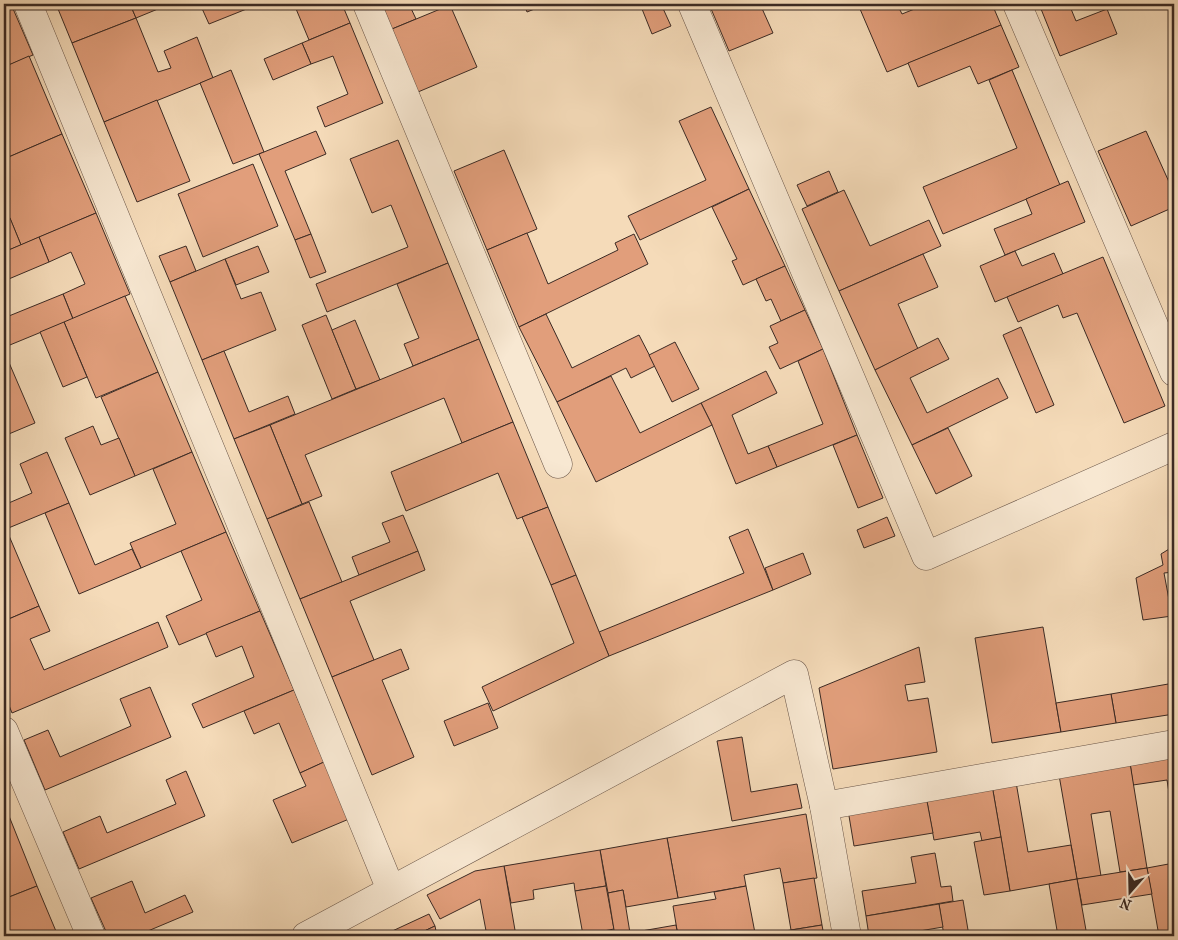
<svg xmlns="http://www.w3.org/2000/svg" width="1178" height="940" viewBox="0 0 1178 940" font-family="'IM FELL French Canon',serif">
<style>
.building{fill:#e19e7b;stroke:#3b2a24}
.lines{fill:none;stroke-linecap:round;stroke-linejoin:round}
.minor-casing{stroke:#6a5649;stroke-width:29}
.minor{stroke:#f8e8d2;stroke-width:28}
</style>
<rect width="100%" height="100%" fill="#f5dbb9"/>
<filter id="stains"><feTurbulence type="fractalNoise" baseFrequency=".004" numOctaves="4"/><feColorMatrix values="0 0 0 0 .2 0 0 0 0 .09 0 0 0 0 .02 0 0 0 .5 -.17"/></filter>
<radialGradient id="worn" r=".72"><stop offset=".6" stop-color="#630" stop-opacity="0"/><stop offset="1" stop-color="#630" stop-opacity=".3"/></radialGradient>
<g class="building">
<polygon points="4,4 11,4 33,55 4,67"/>
<polygon points="56,4 130,4 136,18 72,43"/>
<polygon points="130,4 170,4 136,18"/>
<polygon points="200,4 259,4 209,24"/>
<polygon points="294,4 342,4 350,23 309,40"/>
<polygon points="390,4 409,4 416,19 392,29 383,7"/>
<polygon points="524,4 547,4 527,12"/>
<polygon points="640,4 661,4 671,26 652,34"/>
<polygon points="709,4 760,4 773,33 729,51"/>
<polygon points="872,4 897,4 902,14 927,4 992,4 1001,25 887,72 860,9"/>
<polygon points="1039,4 1069,4 1076,21 1107,9 1117,34 1060,56"/>
<polygon points="450,5 477,67 418,92 392,29"/>
<polygon points="136,18 158,72 171,68 164,51 197,37 213,78 104,122 72,43"/>
<polygon points="350,23 383,103 325,127 317,107 348,94 333,56 311,64 302,43"/>
<polygon points="1001,25 1019,67 978,84 970,66 918,87 908,63"/>
<polygon points="302,43 311,64 273,80 264,59"/>
<polygon points="29,56 62,134 4,159 4,67"/>
<polygon points="231,70 264,152 233,164 200,83"/>
<polygon points="1012,70 1060,185 943,234 923,187 1017,148 989,80"/>
<polygon points="157,100 190,181 137,202 104,122"/>
<polygon points="711,107 749,189 640,240 628,216 706,180 679,121"/>
<polygon points="316,131 326,154 285,171 311,234 295,240 259,154"/>
<polygon points="1146,131 1174,193 1174,207 1131,226 1098,151"/>
<polygon points="62,134 96,213 21,245 4,204 4,159"/>
<polygon points="398,140 448,263 327,312 316,284 408,247 391,205 372,213 350,159"/>
<polygon points="504,150 537,229 487,250 454,171"/>
<polygon points="253,164 278,226 203,257 178,194"/>
<polygon points="829,171 838,192 807,206 797,185"/>
<polygon points="1068,181 1085,222 1005,255 994,229 1032,214 1026,199"/>
<polygon points="749,189 785,266 743,285 732,261 737,259 712,207"/>
<polygon points="844,190 870,246 929,220 941,246 839,291 802,209"/>
<polygon points="96,213 130,294 73,319 63,294 85,284 71,252 49,262 39,237"/>
<polygon points="10,218 21,245 4,252 4,221"/>
<polygon points="527,233 548,284 618,250 615,243 634,234 648,264 519,327 487,250"/>
<polygon points="311,234 326,272 310,278 295,240"/>
<polygon points="39,237 49,262 4,281 4,252"/>
<polygon points="186,246 196,271 170,282 159,256"/>
<polygon points="258,246 269,272 236,285 225,259"/>
<polygon points="1015,251 1022,266 1054,253 1063,274 995,302 980,266"/>
<polygon points="923,254 938,287 898,304 918,349 875,370 839,291"/>
<polygon points="1103,257 1165,406 1124,423 1077,313 1063,318 1058,305 1018,322 1007,297"/>
<polygon points="225,259 241,299 261,292 276,330 202,360 170,282"/>
<polygon points="448,263 479,339 413,366 404,344 419,338 397,284"/>
<polygon points="785,266 805,310 781,321 771,299 766,301 756,279"/>
<polygon points="63,294 73,319 5,347 4,318"/>
<polygon points="125,296 158,372 96,398 64,322"/>
<polygon points="805,310 823,349 780,369 769,347 778,343 770,326"/>
<polygon points="546,314 572,368 639,335 655,366 631,378 626,368 557,402 519,327"/>
<polygon points="326,315 356,389 332,399 302,325"/>
<polygon points="355,320 380,380 356,389 332,330"/>
<polygon points="64,322 87,377 63,387 40,332"/>
<polygon points="1021,327 1054,405 1036,413 1003,335"/>
<polygon points="938,338 949,359 910,378 927,413 998,378 1008,398 912,445 875,370"/>
<polygon points="479,339 513,422 462,443 444,398 305,455 322,496 302,504 270,425"/>
<polygon points="675,342 699,389 672,402 649,355"/>
<polygon points="823,349 857,435 777,467 768,446 823,424 798,361"/>
<polygon points="4,351 35,423 4,436"/>
<polygon points="224,351 249,412 288,396 295,414 234,439 202,360"/>
<polygon points="766,371 777,393 732,415 748,454 768,446 777,467 736,484 712,425 701,403"/>
<polygon points="158,372 192,452 135,476 101,397"/>
<polygon points="611,376 640,433 701,403 712,425 596,482 557,402"/>
<polygon points="513,422 548,507 517,519 498,473 406,511 391,472"/>
<polygon points="270,425 302,504 267,519 234,439"/>
<polygon points="93,426 101,445 119,438 135,476 90,495 65,438"/>
<polygon points="948,428 972,476 936,494 912,445"/>
<polygon points="857,435 883,498 858,508 833,445"/>
<polygon points="47,452 69,503 6,529 4,524 4,505 32,493 20,464"/>
<polygon points="192,452 226,532 141,568 130,543 176,524 153,469"/>
<polygon points="309,502 342,582 300,599 267,519"/>
<polygon points="69,503 95,565 132,549 141,568 79,594 45,513"/>
<polygon points="548,507 576,575 551,585 522,517"/>
<polygon points="403,515 418,551 359,575 352,557 390,542 382,523"/>
<polygon points="887,517 895,536 864,548 857,530"/>
<polygon points="4,524 39,606 4,621"/>
<polygon points="748,529 773,590 609,656 599,632 744,573 729,537"/>
<polygon points="226,532 260,611 179,645 166,616 202,600 181,551"/>
<polygon points="1174,546 1174,572 1164,573 1172,616 1143,620 1136,578 1163,565 1161,554"/>
<polygon points="418,551 425,570 350,601 374,660 332,677 300,599"/>
<polygon points="803,553 811,574 773,590 765,568"/>
<polygon points="576,575 609,656 493,711 482,687 574,643 551,585"/>
<polygon points="39,606 50,631 30,639 44,670 158,622 168,647 12,713 4,693 4,621"/>
<polygon points="260,611 294,690 203,728 192,704 254,677 242,646 216,657 206,633"/>
<polygon points="1043,627 1061,732 992,743 975,638"/>
<polygon points="919,647 925,682 905,685 908,701 928,698 937,752 833,769 819,688"/>
<polygon points="401,649 409,669 382,680 414,757 372,775 332,677"/>
<polygon points="1174,683 1174,714 1116,723 1111,694"/>
<polygon points="150,687 171,737 45,790 24,740 48,730 60,757 131,726 120,699"/>
<polygon points="294,690 324,762 300,773 279,723 254,734 244,711"/>
<polygon points="1111,694 1116,723 1061,732 1056,703"/>
<polygon points="488,703 498,728 454,746 444,721"/>
<polygon points="742,737 751,792 797,784 802,808 732,821 717,741"/>
<polygon points="1174,755 1174,824 1167,780 1133,785 1130,763"/>
<polygon points="324,762 349,819 292,843 273,800 306,786 300,773"/>
<polygon points="1130,763 1147,868 1120,872 1110,811 1091,814 1101,876 1077,879 1059,775"/>
<polygon points="186,771 205,816 79,869 63,832 100,816 107,833 176,804 166,780"/>
<polygon points="1016,782 1028,852 1071,845 1077,879 1010,891 992,785"/>
<polygon points="992,785 1001,837 982,841 980,832 934,840 926,796"/>
<polygon points="926,796 933,833 854,846 848,810"/>
<polygon points="5,806 37,886 4,899 4,807"/>
<polygon points="806,814 817,878 783,883 780,868 744,875 746,886 678,898 667,838"/>
<polygon points="1001,837 1010,891 984,895 974,842"/>
<polygon points="667,838 678,898 626,907 623,890 608,893 600,850"/>
<polygon points="600,850 606,886 575,891 574,883 533,890 534,899 511,903 504,866"/>
<polygon points="935,853 941,887 951,886 953,901 866,916 862,891 916,883 911,857"/>
<polygon points="1174,863 1174,889 1172,889 1174,902 1174,936 1159,936 1147,868"/>
<polygon points="504,866 516,936 487,936 480,899 440,919 427,895 475,871"/>
<polygon points="1147,868 1152,894 1082,905 1077,879"/>
<polygon points="814,878 822,925 791,930 783,883"/>
<polygon points="1077,879 1087,936 1058,936 1049,884"/>
<polygon points="132,881 145,913 185,895 193,912 136,936 108,936 91,898"/>
<polygon points="37,886 58,936 4,936 4,899"/>
<polygon points="606,886 614,929 583,935 575,891"/>
<polygon points="746,886 755,933 736,936 678,936 673,906 716,899 714,892"/>
<polygon points="623,890 630,933 676,925 678,936 615,936 608,893"/>
<polygon points="963,900 969,936 944,936 939,904"/>
<polygon points="939,904 943,927 890,936 869,936 866,916"/>
<polygon points="429,914 435,926 414,936 390,936 388,933"/>
<polygon points="822,925 824,936 757,936 791,930"/>
<polygon points="435,926 437,936 421,936 420,933"/>
</g>
<g class="lines">
<defs>
<g id="minor">
<polyline points="28,4 391,890"/>
<polyline points="367,4 558,464"/>
<polyline points="692,4 926,556 1174,446"/>
<polyline points="1017,4 1174,372"/>
<polyline points="4,731 91,936"/>
<polyline points="824,806 847,936"/>
<polyline points="306,936 794,674 824,806 1174,744"/>
</g>
</defs>
<use href="#minor" class="minor-casing"/>
<use href="#minor" class="minor"/>
</g>
<rect width="1178" height="940" fill="none" stroke="#f5dbb9" stroke-width="20"/>
<rect x="5" y="5" width="1168" height="930" fill="none" stroke="#3b2a24" stroke-width="2.5"/>
<rect x="10" y="10" width="1158" height="920" fill="none" stroke="#3b2a24"/>
<g transform="translate(1130 892) rotate(200)" stroke="#f8e8d2" stroke-width="4" paint-order="stroke">
<path d="M0-4L9 19L0 12L-9 19Z" fill="#3b2a24"/>
<text y="-8" font-size="14" font-weight="bold" text-anchor="middle" fill="#3b2a24">N</text>
</g>
<rect width="100%" height="100%" filter="url(#stains)"/>
<rect width="100%" height="100%" fill="url(#worn)"/>
</svg>
